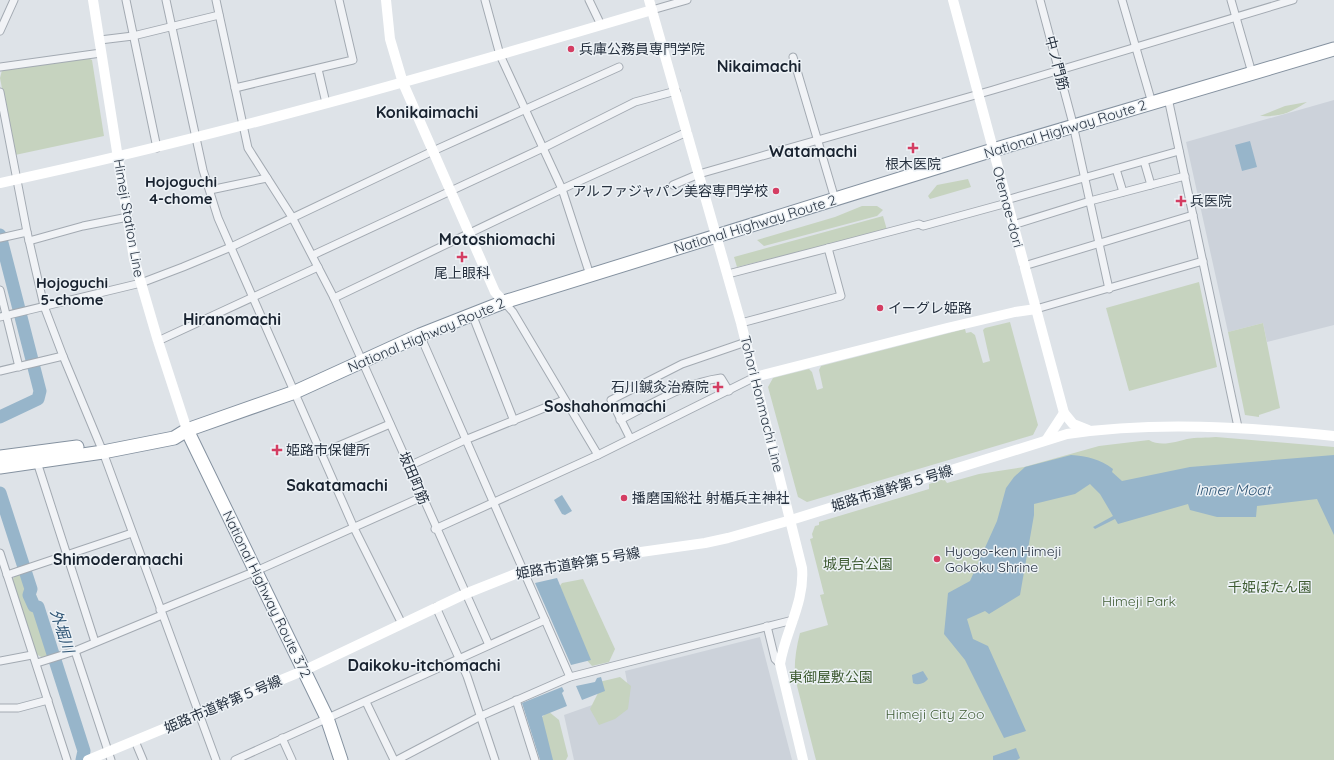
<svg xmlns="http://www.w3.org/2000/svg" width="1334" height="760" viewBox="0 0 1334 760" font-family="Quicksand,'Noto Sans JP',sans-serif">
<style>
.built{fill:#ccd2da}
.green{fill:#c6d3bf}
.water{fill:#97b5ca}
.lines{fill:none;stroke-linecap:round;stroke-linejoin:round}
.river{stroke:#97b5ca;stroke-width:13}
.street-casing{stroke:#a3aab2;stroke-width:9}
.highway-casing{stroke:#8592a0;stroke-width:15}
.street{stroke:#f1f3f6;stroke-width:7}
.secondary{stroke:#fff;stroke-width:10}
.highway{stroke:#fff;stroke-width:13}
.poi-dot{fill:#d43d62;stroke:#edf2f6;stroke-width:1.5}
.labels{text-anchor:middle;stroke-width:3;stroke-linejoin:round;paint-order:stroke}
.poi-label{font-size:14px;fill:#273240;stroke:#edf2f6;text-anchor:start}
.street-label{font-size:14px;fill:#273240;stroke:#edf2f6}
.park-label{font-size:14px;fill:#3f5c33;stroke:#edf2f6}
.neighbourhood-label{font-size:15px;font-weight:bold;fill:#192330;stroke:#edf2f6}
.water-label{font-size:15px;font-style:italic;fill:#2f5575;stroke:#edf2f6}
.quarter-label{font-size:16px;font-weight:bold;fill:#192330;stroke:#edf2f6}
</style>
<rect width="100%" height="100%" fill="#dee3e8"/>
<g class="built">
<polygon points="1334,100 1334,325 1267,342 1263,323 1228,332 1186,142"/>
<polygon points="760,637 792,760 574,760 564,715 629,692 625,671"/>
</g>
<g class="green">
<polygon points="88,58 92,60 104,136 15,155 0,78 2,70"/>
<path d="M1307 102C1289 113 1281 117 1260 116L1285 106Z"/>
<polygon points="968,179 971,187 930,199 928,196 937,185"/>
<polygon points="862,206 877,206 883,210 877,216 764,246 757,240 835,217"/>
<polygon points="883,216 887,230 737,267 734,257"/>
<polygon points="1199,282 1217,367 1129,391 1106,308"/>
<polygon points="1010,322 1038,425 1033,435 807,502 798,497 768,387 773,378 809,369 812,372 817,390 823,388 819,370 821,366 965,329 966,333 971,332 975,335 983,363 990,361 983,330 985,328"/>
<polygon points="1263,323 1280,408 1259,415 1259,417 1245,415 1228,332"/>
<path d="M1216 437 1334 447V760H816L795 678C794 662 796 649 800 633L828 625 820 595 824 594 810 539 813 538 812 534 815 526 819 525V522L929 489V484L944 479 947 483 979 474 1024 467 1099 446 1149 440C1160 447 1176 442 1187 439 1196 437 1207 438 1216 437Z"/>
<polygon points="28,571 56,653 43,658 36,654 12,580 15,576"/>
<polygon points="583,579 615,649 609,662 592,666 584,657 556,591 562,583"/>
<polygon points="620,677 631,686 628,709 615,719 599,725 590,709 600,689 599,682"/>
<polygon points="548,711 559,720 568,756 566,760 548,760 537,722"/>
</g>
<g class="water">
<polygon points="1250,141 1257,167 1242,171 1235,145"/>
<path d="M1071 455C1087 456 1100 459 1113 469L1112 472 1122 481 1190 467 1334 455V535L1317 499 1257 506 1256 517H1217L1190 510 1188 504 1118 524 1115 519 1095 529 1093 527 1113 516 1100 494 1090 484 1075 494 1034 504V515L1020 595 989 614 985 611 967 619 973 639 988 646 1026 731 1004 738 965 660 944 634 948 593 970 581 997 521 1006 488 1014 477 1025 467Z"/>
<polygon points="562,495 572,511 565,515 562,514 554,500"/>
<polygon points="557,578 591,660 571,665 535,583"/>
<path d="M923 671 928 679C925 683 918 686 913 683L912 675Z"/>
<polygon points="601,677 605,691 582,700 576,686 595,682 597,678"/>
<polygon points="562,687 564,691 562,693 567,706 542,716 553,760 540,760 522,703"/>
<polygon points="1016,748 1020,758 1017,760 993,760 993,756"/>
</g>
<g class="lines">
<g class="river">
<polyline points="0,235 40,391 38,399 0,417"/>
<polyline points="0,493 31,589 29,595 34,606 38,607 84,751 82,760"/>
</g>
<defs>
<g id="street">
<polyline points="126,0 157,148"/>
<polyline points="166,0 203,170 218,218 354,528 402,624"/>
<polyline points="216,0 248,148 292,217 334,298 489,645"/>
<polyline points="485,0 500,55 562,189 590,275"/>
<polyline points="589,0 601,25"/>
<polyline points="1040,0 1072,120 1109,289"/>
<polyline points="1122,0 1152,103"/>
<polyline points="1231,0 1252,73"/>
<polyline points="652,10 687,0"/>
<polyline points="0,31 14,0"/>
<polyline points="100,40 133,36 219,15"/>
<polyline points="793,57 835,199"/>
<polyline points="0,67 101,53"/>
<polyline points="318,69 326,103"/>
<polyline points="235,88 353,60 339,0"/>
<polyline points="0,92 27,232 44,306 63,356"/>
<polyline points="1168,98 1238,427"/>
<polyline points="1144,161 1151,185"/>
<polyline points="1116,169 1123,192"/>
<polyline points="673,185 699,174 993,90 1293,0"/>
<polyline points="210,190 267,178"/>
<polyline points="1006,200 1179,151"/>
<polyline points="1013,225 1090,201 1185,176"/>
<polyline points="0,238 27,232"/>
<polyline points="29,241 83,226 128,217"/>
<polyline points="828,248 919,224 923,226 1007,203"/>
<polyline points="313,255 543,148 635,102 676,91"/>
<polyline points="1024,266 1193,215"/>
<polyline points="728,274 828,248 841,296 741,323"/>
<polyline points="0,290 19,367"/>
<polyline points="334,298 562,189 687,132"/>
<polyline points="504,302 513,312 598,455"/>
<polyline points="1036,309 1203,261"/>
<polyline points="472,314 514,421"/>
<polyline points="0,317 141,283 183,267 231,247 433,151 619,67"/>
<polyline points="420,335 570,677"/>
<polyline points="158,341 318,267"/>
<polyline points="0,371 63,356 103,452 216,760"/>
<path d="M620 420C653 403 685 383 721 378L729 391"/>
<polyline points="630,438 611,400 682,364 746,342"/>
<polyline points="322,453 390,424"/>
<polyline points="37,462 95,642"/>
<polyline points="409,466 465,440 564,400"/>
<polyline points="435,529 598,455 755,377"/>
<polyline points="0,553 67,760"/>
<polyline points="7,575 132,533"/>
<polyline points="436,607 467,676 495,760"/>
<polyline points="160,610 256,571 422,497"/>
<polyline points="767,626 775,659 780,664"/>
<polyline points="75,651 111,760"/>
<polyline points="0,661 32,655"/>
<polyline points="37,663 75,651 162,615"/>
<polyline points="516,700 535,760"/>
<polyline points="366,702 394,760"/>
<polyline points="0,708 18,708 48,700"/>
<polyline points="282,738 292,760"/>
<polyline points="135,741 143,760"/>
<polyline points="235,760 545,620"/>
<polyline points="397,760 481,716 570,677 793,620"/>
</g>
<g id="highway">
<polyline points="187,430 327,718 341,760"/>
<polyline points="0,457 77,447"/>
<polyline points="0,467 103,452 174,438 187,430 295,392 420,335 504,302 993,150 1334,49"/>
</g>
</defs>
<use href="#street" class="street-casing"/>
<use href="#highway" class="highway-casing"/>
<use href="#street" class="street"/>
<g class="secondary">
<polyline points="93,0 134,259 158,341 187,430"/>
<polyline points="386,0 390,39 403,83 495,292 504,302"/>
<path d="M649 0 741 323 802 568C805 602 785 632 780 664L803 760"/>
<polyline points="953,0 1064,413 1073,424 1088,430"/>
<path d="M0 183C220 136 437 74 652 10"/>
<polyline points="755,377 947,328 1015,312 1036,309"/>
<polyline points="1047,439 1064,413"/>
<path d="M88 760 305 670 465 594 523 571 577 561 705 543 728 538 791 520 1067 434C1156 421 1245 427 1334 436"/>
</g>
<use href="#highway" class="highway"/>
</g>
<g class="poi-dot">
<circle cx="571" cy="49" r="4"/>
<path d="M911 142h4v4h4v4h-4v4h-4v-4h-4v-4h4z"/>
<circle cx="776" cy="191" r="4"/>
<path d="M1179 195h4v4h4v4h-4v4h-4v-4h-4v-4h4z"/>
<path d="M460 251h4v4h4v4h-4v4h-4v-4h-4v-4h4z"/>
<circle cx="880" cy="308" r="4"/>
<path d="M716 381h4v4h4v4h-4v4h-4v-4h-4v-4h4z"/>
<path d="M275 444h4v4h4v4h-4v4h-4v-4h-4v-4h4z"/>
<circle cx="624" cy="498" r="4"/>
<circle cx="937" cy="559" r="4"/>
</g>
<g class="labels">
<g class="poi-label">
<text x="579" y="54">兵庫公務員専門学院</text>
<text x="913" y="169" text-anchor="middle">根木医院</text>
<text x="768" y="196" text-anchor="end">アルファジャパン美容専門学校</text>
<text x="1190" y="206">兵医院</text>
<text x="462" y="278" text-anchor="middle">尾上眼科</text>
<text x="888" y="313">イーグレ姫路</text>
<text x="709" y="392" text-anchor="end">石川鍼灸治療院</text>
<text x="286" y="455">姫路市保健所</text>
<text x="632" y="503">播磨国総社 射楯兵主神社</text>
<text x="945" y="556">Hyogo-ken Himeji<tspan x="945" dy="16">Gokoku Shrine</tspan></text>
</g>
<g class="street-label">
<text transform="translate(1057 63) rotate(75)" y="5">中ノ門筋</text>
<text transform="translate(1065 129) rotate(-17)" y="5">National Highway Route 2</text>
<text transform="translate(1008 207) rotate(75)" y="5">Otemae-dori</text>
<text transform="translate(129 218) rotate(80)" y="5">Himeji Station Line</text>
<text transform="translate(755 224) rotate(-17)" y="5">National Highway Route 2</text>
<text transform="translate(426 335) rotate(-23)" y="5">National Highway Route 2</text>
<text transform="translate(762 404) rotate(76)" y="5">Tohori Honmachi Line</text>
<text transform="translate(414 478) rotate(67)" y="5">坂田町筋</text>
<text transform="translate(892 488) rotate(-17)" y="5">姫路市道幹第５号線</text>
<text transform="translate(578 563) rotate(-10)" y="5">姫路市道幹第５号線</text>
<text transform="translate(267 594) rotate(64)" y="5">National Highway Route 372</text>
<text transform="translate(223 704) rotate(-23)" y="5">姫路市道幹第５号線</text>
</g>
<g class="park-label">
<text x="858" y="569">城見台公園</text>
<text x="1270" y="592">千姫ぼたん園</text>
<text x="1139" y="606">Himeji Park</text>
<text x="831" y="682">東御屋敷公園</text>
<text x="935" y="719">Himeji City Zoo</text>
</g>
<g class="neighbourhood-label">
<text x="181" y="187">Hojoguchi<tspan x="181" dy="17">4-chome</tspan></text>
<text x="72" y="288">Hojoguchi<tspan x="72" dy="17">5-chome</tspan></text>
</g>
<g class="water-label">
<text x="1233" y="495">Inner Moat</text>
<text transform="translate(62 631) rotate(72)" y="5">外堀川</text>
</g>
<g class="quarter-label">
<text x="759" y="72">Nikaimachi</text>
<text x="427" y="118">Konikaimachi</text>
<text x="813" y="157">Watamachi</text>
<text x="497" y="245">Motoshiomachi</text>
<text x="232" y="325">Hiranomachi</text>
<text x="605" y="412">Soshahonmachi</text>
<text x="337" y="491">Sakatamachi</text>
<text x="118" y="565">Shimoderamachi</text>
<text x="424" y="671">Daikoku-itchomachi</text>
</g>
</g>
</svg>
